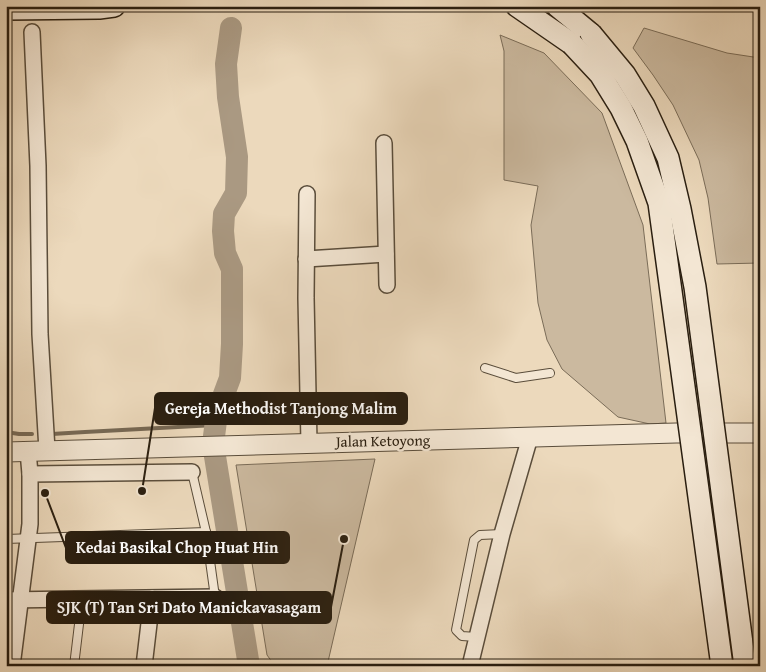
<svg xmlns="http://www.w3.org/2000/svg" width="766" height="672" viewBox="0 0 766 672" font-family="'Gentium Book Plus',serif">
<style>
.green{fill:#cbb99f;stroke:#7a6c58}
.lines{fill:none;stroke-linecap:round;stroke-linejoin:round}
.stream{stroke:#766854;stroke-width:4}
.river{stroke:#aa9982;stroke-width:22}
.service-casing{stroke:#5a4d3b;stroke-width:10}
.minor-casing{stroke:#5a4d3b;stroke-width:18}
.tertiary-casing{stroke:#5a4d3b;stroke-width:21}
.secondary-casing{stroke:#291e10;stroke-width:24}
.service{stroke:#f3e6d3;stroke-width:8}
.minor{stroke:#f3e6d3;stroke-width:15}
.tertiary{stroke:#f3e6d3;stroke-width:19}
.secondary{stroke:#f3e6d3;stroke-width:21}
.secondary-bridge-casing{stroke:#291e10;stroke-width:24;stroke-linecap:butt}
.secondary-bridge{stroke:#f3e6d3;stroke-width:21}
.labels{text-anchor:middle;stroke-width:5;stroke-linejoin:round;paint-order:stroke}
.street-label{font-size:15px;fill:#291e10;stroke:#f3e6d3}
.leader{fill:none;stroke:#291e10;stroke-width:2}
.callout-dot{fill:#291e10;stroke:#f3e6d3;stroke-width:2}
.callout{fill:#291e10;stroke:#291e10;stroke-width:2}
.callout-label{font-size:16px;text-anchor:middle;font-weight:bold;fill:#fff}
</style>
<rect width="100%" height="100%" fill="#ecd9bc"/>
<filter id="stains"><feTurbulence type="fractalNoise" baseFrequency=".004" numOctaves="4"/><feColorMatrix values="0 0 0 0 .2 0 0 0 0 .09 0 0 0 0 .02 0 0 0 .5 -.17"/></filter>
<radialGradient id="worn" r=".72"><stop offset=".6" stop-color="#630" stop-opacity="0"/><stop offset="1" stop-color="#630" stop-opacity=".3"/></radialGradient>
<g class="green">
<polygon points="644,28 727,53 760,58 760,263 717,264 708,198 699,160 673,105 653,75 633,48"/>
<polygon points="500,35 544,53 602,113 643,225 666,423 650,424 618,417 562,369 547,340 538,303 531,225 538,186 504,180 504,51"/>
<polygon points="375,459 327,666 275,666 267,655 236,465"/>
</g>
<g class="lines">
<g class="stream">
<polyline points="6,432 19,434 32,434"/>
<polyline points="52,434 85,432 215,425"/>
</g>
<polyline class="river" points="231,28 226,64 228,97 237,157 236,193 224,214 223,231 225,253 232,269 232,344 230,378 217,413 213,444 249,666"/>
<defs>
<g id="service">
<polyline points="760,18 760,17"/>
<polyline points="485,368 516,378 550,373"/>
<polyline points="192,472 206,532 215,597"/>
<polyline points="6,539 206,532"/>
<polyline points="476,637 462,636 456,630 474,540 480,535 502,534"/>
<polyline points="74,666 82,599"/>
</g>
<g id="minor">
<polyline points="32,32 38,166 40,334 47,450"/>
<polyline points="384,143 387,285"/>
<polyline points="307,194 306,298 309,443"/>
<polyline points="306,259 386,254"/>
<polyline points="30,474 192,472"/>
<polyline points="6,600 215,597"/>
<polyline points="12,666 30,524 30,474 28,451"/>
<polyline points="144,666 152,598"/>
<polyline points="470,666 502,534 530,437"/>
</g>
<polyline id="tertiary" points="6,452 676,433 760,433"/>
<g id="secondary">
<polyline points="517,6 572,44"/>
<polyline points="557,6 591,34"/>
<polyline points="6,9 99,8 114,6"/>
</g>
</defs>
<use href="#service" class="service-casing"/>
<use href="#minor" class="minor-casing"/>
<use href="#tertiary" class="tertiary-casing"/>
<use href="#secondary" class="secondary-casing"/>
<use href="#service" class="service"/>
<use href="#minor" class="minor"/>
<use href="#tertiary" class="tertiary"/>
<use href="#secondary" class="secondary"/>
<defs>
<g id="secondary-bridge">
<polyline points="591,34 625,75 644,106 668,158 680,209 695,287 745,666"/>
<polyline points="572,44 600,74 621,108 637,141 659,203 722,666"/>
</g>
</defs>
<use href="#secondary-bridge" class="secondary-bridge-casing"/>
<use href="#secondary-bridge" class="secondary-bridge"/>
</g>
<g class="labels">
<g class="street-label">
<text transform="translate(383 441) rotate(-1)" y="5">Jalan Ketoyong</text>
</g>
</g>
<path class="leader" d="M142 491L155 408M45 493L66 548M344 539L331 607"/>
<g class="callout-dot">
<circle cx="142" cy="491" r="5"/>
<circle cx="45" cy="493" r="5"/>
<circle cx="344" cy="539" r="5"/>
</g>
<g class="callout">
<rect x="155" y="393" width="252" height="31" rx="5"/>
<rect x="66" y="532" width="223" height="31" rx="5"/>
<rect x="47" y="592" width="284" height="31" rx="5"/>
</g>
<g class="callout-label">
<text x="281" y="414">Gereja Methodist Tanjong Malim</text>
<text x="177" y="553">Kedai Basikal Chop Huat Hin</text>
<text x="189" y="613">SJK (T) Tan Sri Dato Manickavasagam</text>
</g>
<rect width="766" height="672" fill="none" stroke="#ecd9bc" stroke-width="25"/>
<rect x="8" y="8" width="751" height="657" fill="none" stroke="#291e10" stroke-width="2.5"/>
<rect x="12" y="12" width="741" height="647" fill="none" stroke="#291e10"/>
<rect width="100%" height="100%" filter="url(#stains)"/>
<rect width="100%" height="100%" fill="url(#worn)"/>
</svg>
